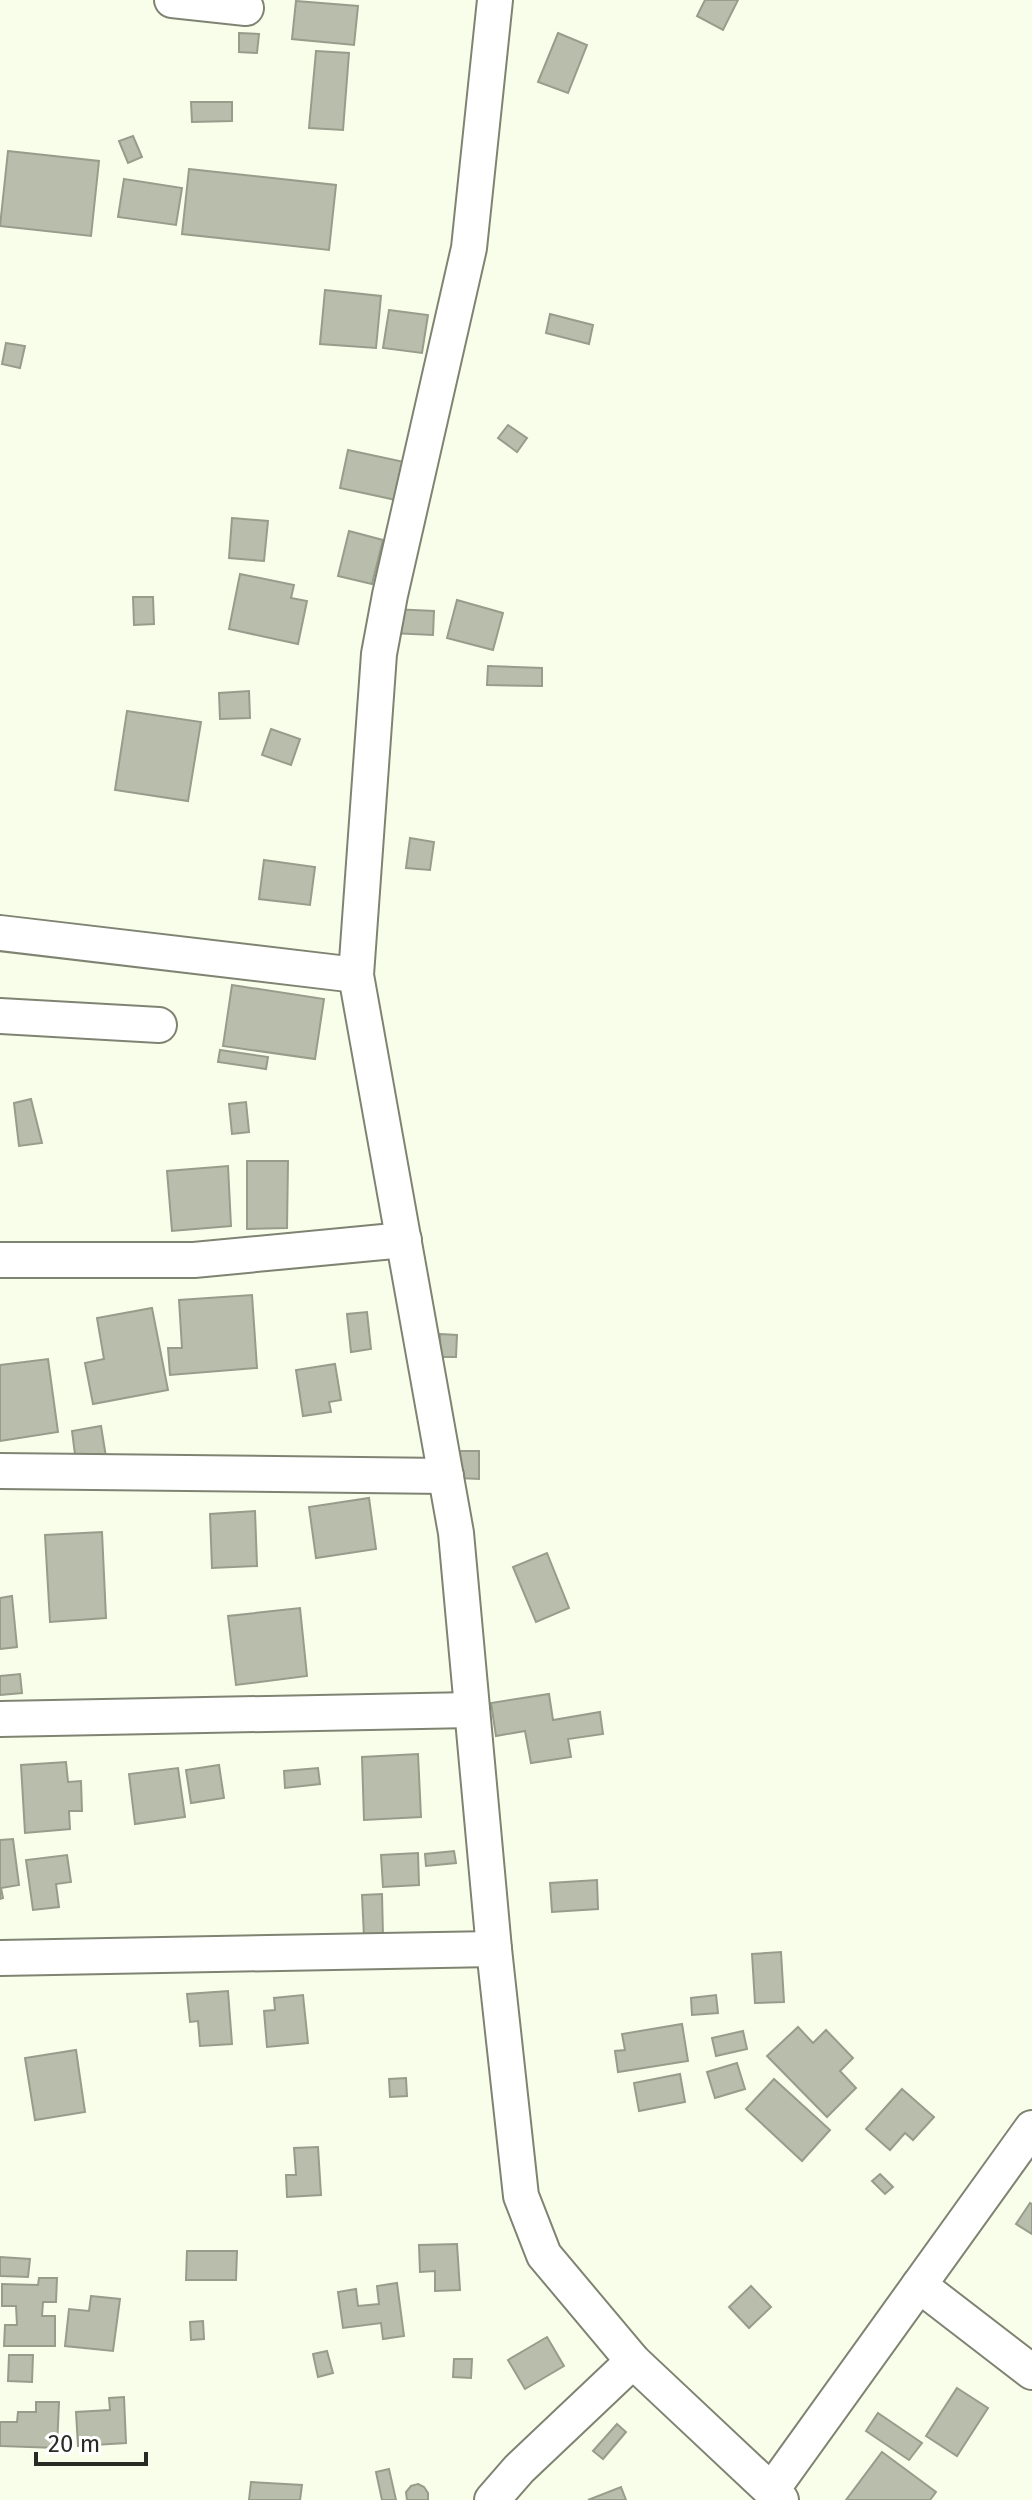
<svg xmlns="http://www.w3.org/2000/svg" width="1032" height="2500" viewBox="0 0 1032 2500" font-family="'Fira Sans',sans-serif">
<style>
.building{fill:#b9beac;stroke:#989c8b;stroke-width:2}
.lines{fill:none;stroke-linecap:round;stroke-linejoin:round}
.street-casing{stroke:#7f8372;stroke-width:38}
.street{stroke:#fff;stroke-width:34}
</style>
<rect width="100%" height="100%" fill="#f9feeb"/>
<g class="building">
<polygon points="705,0 738,0 723,30 697,16"/>
<polygon points="296,1 358,6 354,45 292,39"/>
<polygon points="239,33 259,34 257,53 239,52"/>
<polygon points="558,33 587,45 568,93 538,82"/>
<polygon points="316,51 349,53 343,130 309,128"/>
<polygon points="191,102 232,102 232,121 192,122"/>
<polygon points="133,136 142,157 128,163 119,141"/>
<polygon points="8,151 99,161 91,236 0,226"/>
<polygon points="189,169 336,185 329,250 182,234"/>
<polygon points="124,179 182,188 176,225 118,217"/>
<polygon points="325,290 381,296 376,348 320,344"/>
<polygon points="389,310 428,315 422,353 383,348"/>
<polygon points="550,314 593,325 589,344 546,333"/>
<polygon points="6,343 25,346 20,368 2,364"/>
<polygon points="508,425 527,438 517,452 498,438"/>
<polygon points="348,450 404,462 396,500 340,488"/>
<polygon points="232,518 268,521 264,561 229,558"/>
<polygon points="349,531 383,540 372,584 338,576"/>
<polygon points="240,574 294,585 291,598 307,601 298,644 229,629"/>
<polygon points="133,597 153,597 154,624 134,625"/>
<polygon points="457,600 503,613 493,650 447,638"/>
<polygon points="391,609 434,611 433,635 391,633"/>
<polygon points="488,666 542,668 542,686 487,685"/>
<polygon points="249,691 250,718 220,719 219,693"/>
<polygon points="127,711 201,722 188,801 115,790"/>
<polygon points="271,729 300,739 291,765 262,755"/>
<polygon points="410,838 434,842 430,870 406,868"/>
<polygon points="264,860 315,867 310,905 259,899"/>
<polygon points="232,985 324,999 315,1059 223,1046"/>
<polygon points="220,1050 268,1057 266,1069 218,1062"/>
<polygon points="31,1099 42,1143 19,1146 14,1103"/>
<polygon points="246,1102 249,1132 232,1134 229,1104"/>
<polygon points="247,1161 288,1161 287,1228 247,1229"/>
<polygon points="228,1166 231,1226 172,1231 167,1171"/>
<polygon points="252,1295 257,1368 170,1375 168,1348 182,1348 179,1300"/>
<polygon points="152,1308 168,1390 93,1404 85,1363 104,1359 97,1318"/>
<polygon points="367,1312 371,1349 351,1352 347,1314"/>
<polygon points="440,1334 457,1335 456,1357 439,1357"/>
<polygon points="48,1359 58,1432 0,1441 0,1365"/>
<polygon points="335,1364 341,1400 329,1402 331,1412 303,1416 296,1370"/>
<polygon points="101,1426 106,1457 76,1462 72,1431"/>
<polygon points="459,1451 479,1451 479,1479 458,1478"/>
<polygon points="369,1498 376,1549 316,1558 309,1507"/>
<polygon points="255,1511 257,1566 212,1568 210,1514"/>
<polygon points="102,1532 106,1618 50,1622 45,1535"/>
<polygon points="547,1553 569,1608 536,1622 513,1567"/>
<polygon points="12,1596 17,1647 0,1649 0,1598"/>
<polygon points="300,1608 307,1676 236,1685 228,1616"/>
<polygon points="20,1674 22,1693 0,1695 0,1676"/>
<polygon points="549,1694 553,1720 600,1712 603,1734 568,1739 571,1757 531,1763 525,1731 496,1736 491,1703"/>
<polygon points="418,1754 421,1817 364,1820 362,1757"/>
<polygon points="66,1762 68,1782 81,1781 82,1811 69,1811 70,1829 25,1833 21,1765"/>
<polygon points="219,1765 224,1798 191,1803 186,1770"/>
<polygon points="178,1768 185,1817 135,1824 129,1774"/>
<polygon points="318,1768 320,1784 285,1788 284,1771"/>
<polygon points="13,1839 19,1885 1,1888 3,1898 0,1899 0,1840"/>
<polygon points="454,1851 456,1863 426,1866 425,1854"/>
<polygon points="418,1853 419,1885 383,1887 381,1855"/>
<polygon points="67,1855 71,1882 56,1884 59,1907 33,1910 26,1860"/>
<polygon points="597,1880 598,1909 552,1912 550,1883"/>
<polygon points="382,1894 383,1936 364,1937 362,1895"/>
<polygon points="781,1952 784,2002 755,2003 752,1954"/>
<polygon points="228,1991 232,2044 200,2046 198,2021 190,2022 187,1994"/>
<polygon points="303,1995 308,2043 267,2047 264,2011 275,2010 274,1998"/>
<polygon points="716,1995 718,2013 692,2015 691,1998"/>
<polygon points="682,2024 688,2061 618,2072 615,2051 625,2050 622,2034"/>
<polygon points="798,2027 813,2043 826,2030 853,2058 840,2071 856,2088 827,2117 767,2056"/>
<polygon points="743,2031 747,2049 716,2056 712,2038"/>
<polygon points="76,2050 85,2112 35,2120 25,2058"/>
<polygon points="737,2063 745,2089 715,2098 707,2072"/>
<polygon points="680,2074 685,2102 639,2111 634,2083"/>
<polygon points="406,2078 407,2096 390,2097 389,2079"/>
<polygon points="774,2079 830,2130 802,2161 746,2109"/>
<polygon points="902,2089 934,2117 913,2140 905,2133 890,2150 866,2129"/>
<polygon points="318,2147 321,2195 287,2197 286,2175 296,2175 294,2148"/>
<polygon points="880,2174 893,2187 885,2194 872,2181"/>
<polygon points="1030,2203 1032,2204 1032,2234 1016,2224"/>
<polygon points="457,2244 460,2290 435,2291 435,2271 420,2272 419,2245"/>
<polygon points="187,2251 237,2251 236,2280 186,2280"/>
<polygon points="0,2257 30,2259 28,2277 0,2276"/>
<polygon points="39,2278 57,2278 56,2302 43,2302 42,2316 55,2316 55,2346 4,2346 5,2325 17,2325 16,2306 2,2306 2,2284 38,2285"/>
<polygon points="397,2283 404,2336 383,2339 381,2323 343,2328 338,2292 356,2289 358,2306 379,2304 377,2286"/>
<polygon points="751,2286 771,2307 749,2328 729,2307"/>
<polygon points="91,2296 120,2299 113,2351 65,2346 69,2309 89,2311"/>
<polygon points="203,2321 204,2339 191,2340 190,2322"/>
<polygon points="547,2337 564,2366 525,2389 508,2360"/>
<polygon points="327,2351 333,2373 318,2377 313,2354"/>
<polygon points="9,2355 33,2355 32,2382 8,2381"/>
<polygon points="454,2359 472,2359 471,2378 453,2377"/>
<polygon points="957,2388 988,2408 957,2456 926,2436"/>
<polygon points="124,2397 126,2443 78,2446 76,2412 110,2410 109,2398"/>
<polygon points="36,2402 59,2402 57,2448 0,2446 0,2422 17,2422 18,2412 36,2412"/>
<polygon points="878,2413 922,2443 909,2460 866,2431"/>
<polygon points="617,2424 626,2432 603,2459 593,2451"/>
<polygon points="882,2452 936,2492 930,2500 846,2500"/>
<polygon points="389,2469 396,2500 382,2500 376,2472"/>
<polygon points="251,2482 302,2485 300,2500 249,2500"/>
<polygon points="418,2484 424,2487 428,2493 428,2500 407,2500 406,2492 411,2486"/>
<polygon points="621,2487 626,2500 588,2500"/>
</g>
<g class="lines">
<defs>
<g id="street">
<polyline points="172,0 246,8"/>
<polyline points="495,0 469,248 390,595 379,654 356,975 456,1533 494,1949 521,2196 544,2255 633,2361 781,2500"/>
<polyline points="0,933 356,975"/>
<polyline points="0,1016 159,1025"/>
<polyline points="0,1260 194,1260 404,1240"/>
<polyline points="0,1471 446,1476"/>
<polyline points="0,1719 472,1710"/>
<polyline points="0,1958 494,1949"/>
<polyline points="919,2285 1032,2372"/>
<polyline points="771,2491 1032,2128"/>
<polyline points="492,2500 519,2469 633,2361"/>
</g>
</defs>
<use href="#street" class="street-casing"/>
<use href="#street" class="street"/>
</g>
<path d="M36 2452v12h110v-12" fill="none" stroke="#282a23" stroke-width="4"/>
<text x="48" y="2452" font-size="24" fill="#282a23" stroke="#ffffff" stroke-width="6" paint-order="stroke">20 m</text>
</svg>
